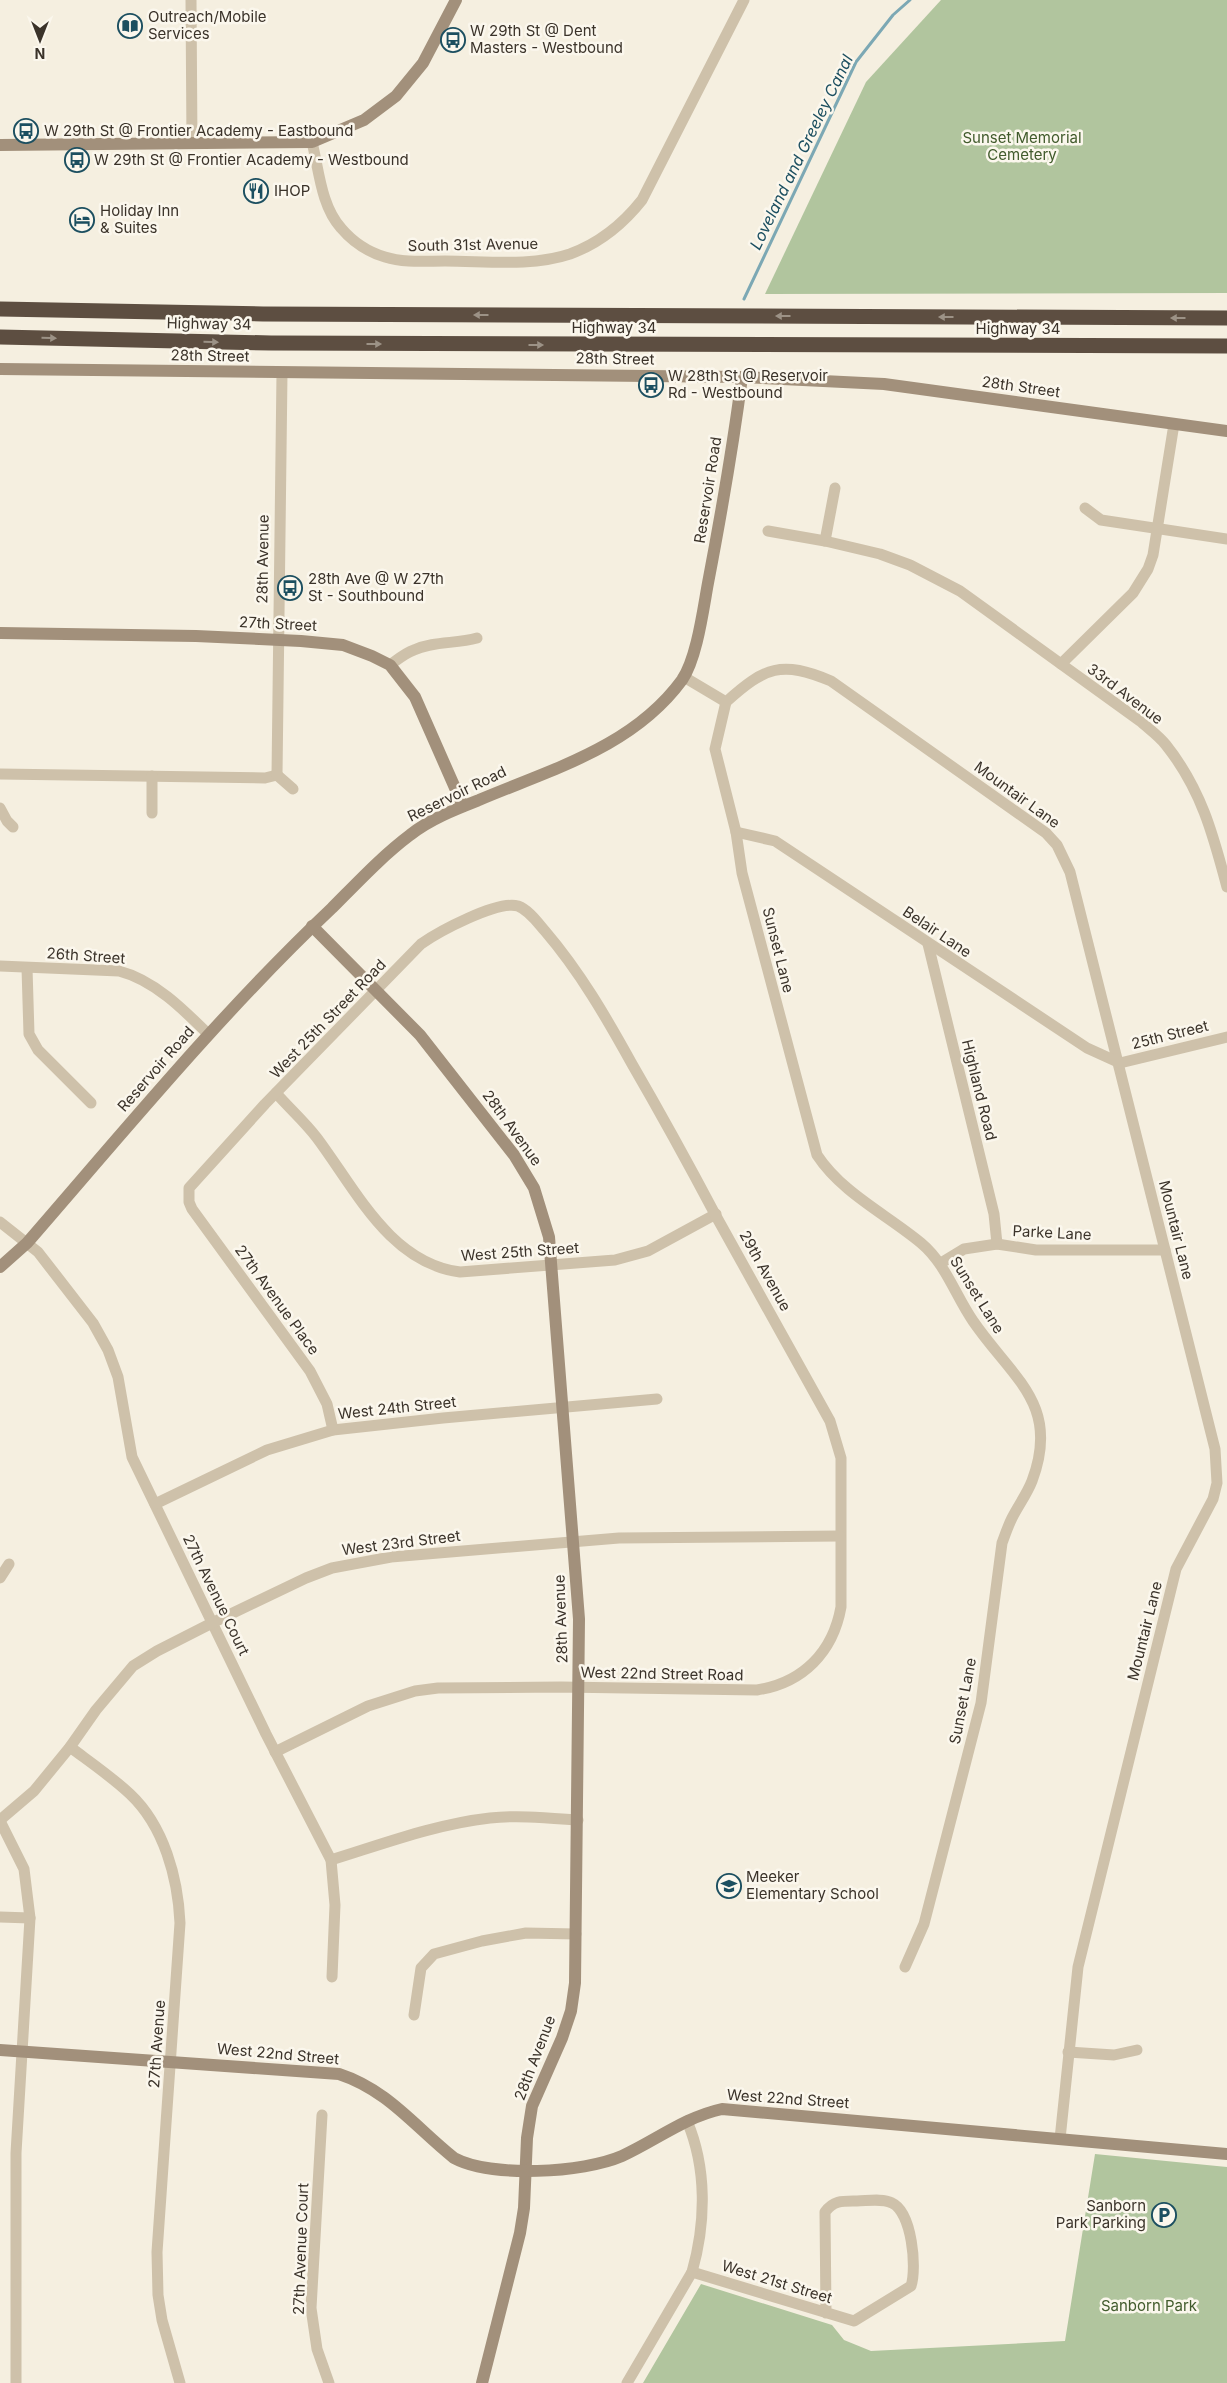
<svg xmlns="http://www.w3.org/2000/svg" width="1227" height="2383" viewBox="0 0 1227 2383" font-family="Inter,sans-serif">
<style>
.green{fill:#b1c59e}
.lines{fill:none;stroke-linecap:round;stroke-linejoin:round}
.stream{stroke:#7ca8b4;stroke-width:3}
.street{stroke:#cec1aa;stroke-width:11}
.secondary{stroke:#a2907b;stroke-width:12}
.highway{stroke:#5d4e41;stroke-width:15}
.oneway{fill:#9c9286}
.labels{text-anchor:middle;stroke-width:5;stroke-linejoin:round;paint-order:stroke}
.poi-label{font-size:15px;fill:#3b332a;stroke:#fbf7ed;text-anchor:start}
.park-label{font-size:15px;fill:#415b2c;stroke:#fbf7ed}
.street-label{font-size:15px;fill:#3b332a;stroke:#fbf7ed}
.water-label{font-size:16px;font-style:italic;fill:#1c4f60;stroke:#fbf7ed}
</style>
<rect width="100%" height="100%" fill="#f5efe0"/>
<g class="green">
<polygon points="941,0 1227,0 1227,293 765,294 866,82"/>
<polygon points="1095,2154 1227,2167 1227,2383 643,2383 701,2284 832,2325 844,2340 871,2351 1065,2341"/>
</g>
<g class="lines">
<polyline class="stream" points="744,299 856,62 893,15 910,0"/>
<g class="street">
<polyline points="191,0 192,143"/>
<path d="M312 142C319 170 321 206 341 228 352 241 368 252 385 257 404 263 425 261 445 261 486 261 531 267 570 254 600 243 623 224 642 200L744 0"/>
<polyline points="1085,508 1101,520 1227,539"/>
<path d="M768 531 825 541 880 554 910 565 960 591 1140 721C1149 729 1159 736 1166 745 1201 789 1213 834 1227 887"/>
<polyline points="825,541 835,488"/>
<polyline points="1061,664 1133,593 1148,569 1153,555 1174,424"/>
<path d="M390 665C397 660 405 653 414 650 434 641 456 644 477 638"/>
<path d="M684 677 726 702C765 667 781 660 831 681L1046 833 1057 845 1070 872 1215 1449 1217 1483 1213 1499 1176 1569 1078 1967 1060 2139"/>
<path d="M726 702 715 749 736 832 742 873 817 1155C842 1193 886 1214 921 1243 946 1264 955 1295 973 1321 1012 1378 1061 1404 1032 1481 1027 1494 1018 1506 1012 1518 1008 1526 1005 1535 1002 1543L981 1703 924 1924 905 1967"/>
<polyline points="0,774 265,778 277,775 293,789"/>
<polyline points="277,775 282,373"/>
<polyline points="152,776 152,813"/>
<polyline points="0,808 7,821 13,827"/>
<polyline points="736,832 775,841 1087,1048 1120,1063 1227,1037"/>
<polyline points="928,944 994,1214 997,1244"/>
<path d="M0 966 119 971C154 980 183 1009 208 1034"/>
<polyline points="27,968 29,1034 38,1050 91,1103"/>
<path d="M276 1093C289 1108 305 1122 317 1138 356 1190 390 1263 460 1272L615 1260 648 1251 716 1214"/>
<polyline points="0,1222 38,1252 93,1323 108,1350 118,1377 132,1457 266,1734 331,1860 335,1905 332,1977"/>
<polyline points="941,1263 964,1249 997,1244 1036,1250 1165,1250"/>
<polyline points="155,1504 267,1450 333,1430 443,1418 657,1399"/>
<polyline points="0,1578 9,1564"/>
<path d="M70 1747C90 1762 112 1777 130 1794 164 1826 178 1878 180 1923L157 2252 158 2295 162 2320 180 2383"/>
<path d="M275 1752 368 1706 415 1691 438 1688 561 1687 757 1690C803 1683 833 1652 841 1607V1458L830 1421C792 1352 754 1284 716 1216 689 1165 661 1114 632 1064 606 1017 580 972 545 931 538 923 529 910 518 906 497 900 438 932 421 944L265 1104 189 1188V1202L192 1209 310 1371 327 1404 333 1430"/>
<polyline points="0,1820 34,1791 70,1747 96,1710 133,1666 157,1651 212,1623 306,1578 332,1568 391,1557 619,1538 840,1536"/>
<polyline points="0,1821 24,1869 30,1918 16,2153 16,2383"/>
<path d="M331 1860C383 1844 436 1824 490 1818 519 1815 549 1818 578 1820"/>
<polyline points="0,1917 30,1918"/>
<polyline points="414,2015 421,1968 434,1954 482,1941 526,1933 576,1934"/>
<polyline points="1068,2052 1114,2055 1137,2050"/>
<polyline points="322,2115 311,2308 317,2349 329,2383"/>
<path d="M692 2272 854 2321 911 2286C917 2268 912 2212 892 2203 882 2198 867 2201 857 2201 843 2201 834 2200 825 2212L826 2313"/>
<path d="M627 2383 692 2272C706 2223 707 2168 687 2121"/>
</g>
<g class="secondary">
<polyline points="0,145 312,142 364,120 396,96 423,63 456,0"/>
<polyline points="0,369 742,377 884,384 1227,431"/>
<polyline points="0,633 196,636 301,641 343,645 372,656 390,665 415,697 463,806"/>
<polyline points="312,926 420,1035 514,1155 534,1188 549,1237 579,1619 575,1983 571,2011 562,2038 532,2106 527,2138 524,2208 520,2233 482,2383"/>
<path d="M0 1267 27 1243C126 1129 222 1012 332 908 357 883 382 856 410 835 430 819 456 809 479 800 552 769 633 747 682 680 697 658 703 610 708 583 721 515 733 446 742 377"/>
<path d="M0 2050 339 2074C388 2090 415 2127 454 2158 491 2178 583 2173 622 2156 655 2141 685 2117 722 2109L1227 2154"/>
</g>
<g class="highway">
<polyline points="0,309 263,314 1227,318"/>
<polyline points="0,337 271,343 1227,346"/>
</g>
</g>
<defs><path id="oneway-solid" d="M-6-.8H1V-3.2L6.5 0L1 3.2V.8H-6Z" transform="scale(1.25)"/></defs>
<g class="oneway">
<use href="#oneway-solid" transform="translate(481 315) rotate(-180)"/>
<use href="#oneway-solid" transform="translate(783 316) rotate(-180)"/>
<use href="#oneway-solid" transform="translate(946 317) rotate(-180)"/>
<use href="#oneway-solid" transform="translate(1178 318) rotate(-180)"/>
<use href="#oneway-solid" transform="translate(49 338) rotate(1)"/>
<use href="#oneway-solid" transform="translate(211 342) rotate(1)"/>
<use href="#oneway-solid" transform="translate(374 344)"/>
<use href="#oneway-solid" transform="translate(536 345)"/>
</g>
<defs>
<symbol id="library-ring" viewBox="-11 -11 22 22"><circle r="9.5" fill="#fbf7ed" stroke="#1c4f60" stroke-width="1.5"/><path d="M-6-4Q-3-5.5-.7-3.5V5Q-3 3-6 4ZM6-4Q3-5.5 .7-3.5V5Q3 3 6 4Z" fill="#1c4f60"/></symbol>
<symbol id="bus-ring" viewBox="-11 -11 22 22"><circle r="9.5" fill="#fbf7ed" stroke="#1c4f60" stroke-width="1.5"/><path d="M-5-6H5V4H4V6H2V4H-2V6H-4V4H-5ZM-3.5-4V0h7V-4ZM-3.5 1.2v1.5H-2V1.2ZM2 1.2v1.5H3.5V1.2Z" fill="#1c4f60"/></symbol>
<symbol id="restaurant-ring" viewBox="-11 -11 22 22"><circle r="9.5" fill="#fbf7ed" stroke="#1c4f60" stroke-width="1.5"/><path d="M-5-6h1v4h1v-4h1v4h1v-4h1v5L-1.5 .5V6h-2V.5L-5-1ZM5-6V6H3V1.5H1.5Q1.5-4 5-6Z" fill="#1c4f60"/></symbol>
<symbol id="hotel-ring" viewBox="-11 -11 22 22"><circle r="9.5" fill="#fbf7ed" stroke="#1c4f60" stroke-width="1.5"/><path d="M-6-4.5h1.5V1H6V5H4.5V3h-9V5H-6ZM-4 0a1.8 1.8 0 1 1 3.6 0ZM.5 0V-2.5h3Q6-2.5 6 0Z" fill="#1c4f60"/></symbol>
<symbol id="school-ring" viewBox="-11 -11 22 22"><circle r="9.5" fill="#fbf7ed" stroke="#1c4f60" stroke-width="1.5"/><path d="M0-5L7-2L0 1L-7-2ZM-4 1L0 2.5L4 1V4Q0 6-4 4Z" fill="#1c4f60"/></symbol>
<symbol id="parking-ring" viewBox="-11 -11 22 22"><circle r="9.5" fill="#fbf7ed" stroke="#1c4f60" stroke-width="1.5"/><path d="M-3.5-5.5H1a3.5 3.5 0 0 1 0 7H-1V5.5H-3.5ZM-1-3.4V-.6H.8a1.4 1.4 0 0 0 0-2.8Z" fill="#1c4f60"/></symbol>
</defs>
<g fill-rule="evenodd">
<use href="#library-ring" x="116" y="12" width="28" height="28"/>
<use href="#bus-ring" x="439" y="26" width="28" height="28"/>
<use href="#bus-ring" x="12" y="117" width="28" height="28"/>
<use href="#bus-ring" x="63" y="146" width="28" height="28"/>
<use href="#restaurant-ring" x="242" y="177" width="28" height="28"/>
<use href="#hotel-ring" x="68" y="206" width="28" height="28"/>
<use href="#bus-ring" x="637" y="371" width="28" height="28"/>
<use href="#bus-ring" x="276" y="574" width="28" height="28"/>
<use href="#school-ring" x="715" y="1872" width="28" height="28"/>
<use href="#parking-ring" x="1150" y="2201" width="28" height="28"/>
</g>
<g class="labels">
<g class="poi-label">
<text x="148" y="22">Outreach/Mobile<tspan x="148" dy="17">Services</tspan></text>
<text x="470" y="36">W 29th St @ Dent<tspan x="470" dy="17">Masters - Westbound</tspan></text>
<text x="44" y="136">W 29th St @ Frontier Academy - Eastbound</text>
<text x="94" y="165">W 29th St @ Frontier Academy - Westbound</text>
<text x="274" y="196">IHOP</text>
<text x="100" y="216">Holiday Inn<tspan x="100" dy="17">&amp; Suites</tspan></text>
<text x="668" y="381">W 28th St @ Reservoir<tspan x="668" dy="17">Rd - Westbound</tspan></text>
<text x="308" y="584">28th Ave @ W 27th<tspan x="308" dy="17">St - Southbound</tspan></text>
<text x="746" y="1882">Meeker<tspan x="746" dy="17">Elementary School</tspan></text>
<text x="1146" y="2211" text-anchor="end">Sanborn<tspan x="1146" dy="17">Park Parking</tspan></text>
</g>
<g class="park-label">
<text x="1022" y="143">Sunset Memorial<tspan x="1022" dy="17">Cemetery</tspan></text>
<text x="1149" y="2311">Sanborn Park</text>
</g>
<g class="street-label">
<text transform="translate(473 245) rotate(-1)" y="5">South 31st Avenue</text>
<text transform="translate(209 324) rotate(1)" y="5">Highway 34</text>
<text x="614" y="333">Highway 34</text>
<text x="1018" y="334">Highway 34</text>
<text transform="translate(210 356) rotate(1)" y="5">28th Street</text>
<text transform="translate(615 359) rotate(1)" y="5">28th Street</text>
<text transform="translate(1021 387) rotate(8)" y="5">28th Street</text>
<text transform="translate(708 490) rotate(-81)" y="5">Reservoir Road</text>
<text transform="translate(263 559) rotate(-89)" y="5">28th Avenue</text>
<text transform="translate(278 624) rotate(3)" y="5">27th Street</text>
<text transform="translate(1125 694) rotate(37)" y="5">33rd Avenue</text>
<text transform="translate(457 794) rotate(-26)" y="5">Reservoir Road</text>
<text transform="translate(1017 795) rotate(36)" y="5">Mountair Lane</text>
<text transform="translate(937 932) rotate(34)" y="5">Belair Lane</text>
<text transform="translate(778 950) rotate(76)" y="5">Sunset Lane</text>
<text transform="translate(86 956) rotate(4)" y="5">26th Street</text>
<text transform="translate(328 1019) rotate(-46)" y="5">West 25th Street Road</text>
<text transform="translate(1170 1035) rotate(-14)" y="5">25th Street</text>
<text transform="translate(156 1069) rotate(-49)" y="5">Reservoir Road</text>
<text transform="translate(979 1090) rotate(76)" y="5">Highland Road</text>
<text transform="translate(512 1128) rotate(54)" y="5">28th Avenue</text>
<text transform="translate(1176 1230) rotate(76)" y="5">Mountair Lane</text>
<text transform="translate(1052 1233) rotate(3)" y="5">Parke Lane</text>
<text transform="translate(520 1252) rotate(-4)" y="5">West 25th Street</text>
<text transform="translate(765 1271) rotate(61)" y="5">29th Avenue</text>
<text transform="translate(977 1295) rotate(58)" y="5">Sunset Lane</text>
<text transform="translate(277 1300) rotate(54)" y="5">27th Avenue Place</text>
<text transform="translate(397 1408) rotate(-6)" y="5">West 24th Street</text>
<text transform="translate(401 1543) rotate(-7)" y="5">West 23rd Street</text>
<text transform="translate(216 1595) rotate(64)" y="5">27th Avenue Court</text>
<text transform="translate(561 1619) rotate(-92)" y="5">28th Avenue</text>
<text transform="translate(1145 1631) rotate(-76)" y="5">Mountair Lane</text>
<text transform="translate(662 1674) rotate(1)" y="5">West 22nd Street Road</text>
<text transform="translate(963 1701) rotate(-79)" y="5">Sunset Lane</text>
<text transform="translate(157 2044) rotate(-86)" y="5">27th Avenue</text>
<text transform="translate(278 2054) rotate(5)" y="5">West 22nd Street</text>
<text transform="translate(535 2058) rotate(-69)" y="5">28th Avenue</text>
<text transform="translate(788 2099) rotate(4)" y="5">West 22nd Street</text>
<text transform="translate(301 2249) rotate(-88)" y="5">27th Avenue Court</text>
<text transform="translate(777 2282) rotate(17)" y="5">West 21st Street</text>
</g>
<g class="water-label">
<text transform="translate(801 152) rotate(-64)" y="6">Loveland and Greeley Canal</text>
</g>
</g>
<g transform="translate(40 40) rotate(180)" stroke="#fbf7ed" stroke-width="4" paint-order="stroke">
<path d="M0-4L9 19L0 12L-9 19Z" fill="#3b332a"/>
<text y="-8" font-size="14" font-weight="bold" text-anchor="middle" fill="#3b332a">N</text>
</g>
</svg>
